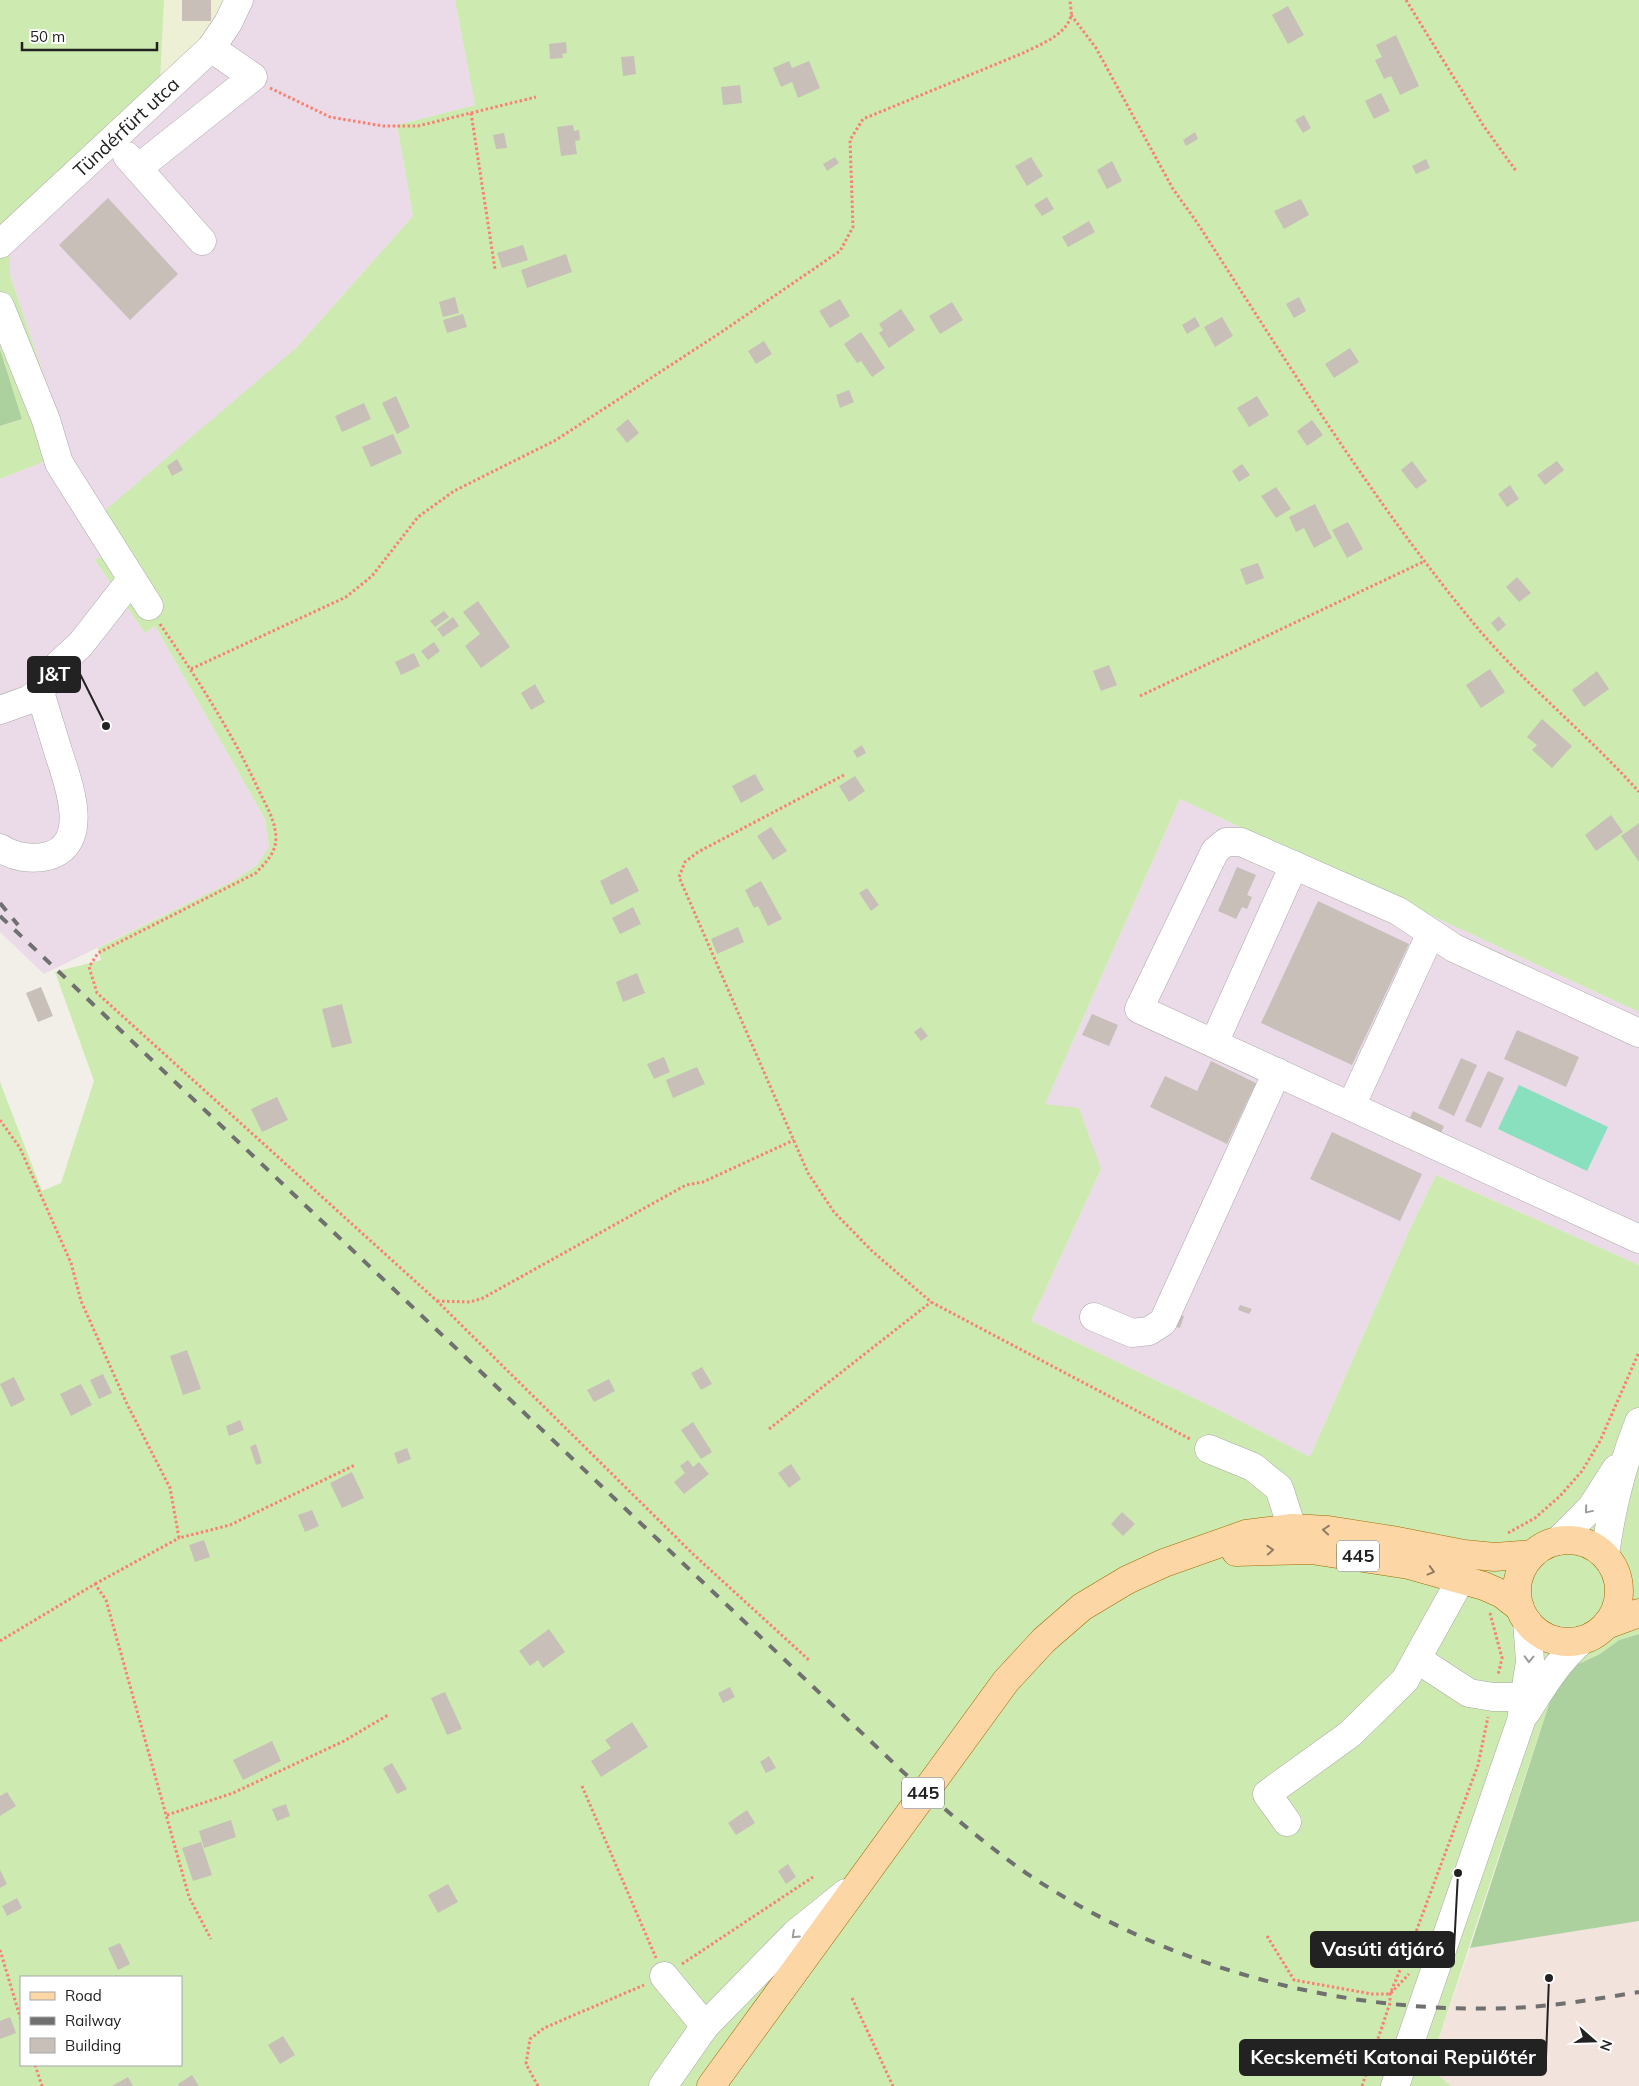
<svg xmlns="http://www.w3.org/2000/svg" width="1639" height="2086" viewBox="0 0 1639 2086" font-family="Mulish,sans-serif">
<style>
.industrial{fill:#ebdbe8}
.military{fill:#f3e3dd}
.farmland{fill:#eef0d5}
.grass{fill:#cdebb0;fill-rule:evenodd}
.forest{fill:#add19e}
.pitch{fill:#88e0be}
.building{fill:#c7bfb8}
.lines{fill:none;stroke-linecap:round;stroke-linejoin:round}
.minor-casing{stroke:#a9a9a9;stroke-width:29}
.major-casing{stroke:#a06b00;stroke-width:29}
.path{stroke:#fa8072;stroke-width:3;stroke-dasharray:2.5 2.5;stroke-linecap:butt}
.minor{stroke:#fff;stroke-width:28}
.major{stroke:#fcd6a4;stroke-width:28}
.rail{stroke:#707070;stroke-width:4;stroke-dasharray:10 10;stroke-linecap:butt}
.oneway{stroke:#9c9c9c}
.oneway2{stroke:#8f7c63}
.labels{text-anchor:middle;stroke-width:4.5;stroke-linejoin:round;paint-order:stroke}
.shield{fill:#fff;stroke:#646464;stroke-width:1}
.shield-label{font-size:18px;font-weight:bold;fill:#222}
.street-label{font-size:19px;fill:#222;stroke:#fff}
.leader{fill:none;stroke:#222;stroke-width:2}
.callout-dot{fill:#222;stroke:#fff;stroke-width:2}
.callout{fill:#222;stroke:#222;stroke-width:2}
.callout-label{font-size:20px;text-anchor:middle;font-weight:bold;fill:#fff}
</style>
<rect width="100%" height="100%" fill="#f2efe9"/>
<g class="industrial">
<polygon points="249,0 455,0 475,105 397,125 413,216 296,348 107,553 95,560 145,633 155,626 265,819 269,847 257,865 233,881 44,974 0,932 0,479 38,464 68,448 10,275 10,245"/>
<polygon points="1180,799 1639,1012 1639,1265 1436,1175 1410,1229 1310,1457 1219,1410 1031,1321 1101,1169 1045,1104"/>
</g>
<polygon class="military" points="1639,1921 1639,2086 1451,2086 1429,2068 1470,1948"/>
<polygon class="farmland" points="164,0 249,0 159,104"/>
<g class="grass">
<polygon points="0,0 164,0 159,104 10,245 10,275 68,448 38,464 0,479 0,426 22,419 0,349"/>
<path d="M455 0H1639V1012L1180 799 1045 1104 1079 1108 1101 1169 1031 1321 1219 1410 1310 1457 1410 1229 1436 1175 1639 1265V1634L1619 1640 1600 1654 1574 1666 1552 1695 1429 2068 1451 2086H0V1082L42 1191 61 1183 94 1081 55 972 101 960 98 948 233 881 257 865 269 847 265 819 155 626 145 633 95 560 107 553 88 525 296 348 413 216 397 125 475 105ZM21 1977H181V2065H21Z"/>
</g>
<g class="forest">
<polygon points="0,349 22,419 0,426"/>
<polygon points="1639,1634 1639,1921 1470,1948 1552,1695 1574,1666 1600,1654 1619,1640"/>
</g>
<polygon class="pitch" points="1519,1085 1608,1127 1587,1171 1498,1129"/>
<g class="building">
<rect x="182" y="0" width="29" height="21"/>
<polygon points="1288,6 1304,35 1288,44 1272,15"/>
<polygon points="1396,35 1419,86 1400,95 1391,76 1384,79 1375,60 1382,57 1376,45"/>
<polygon points="566,42 567,53 562,54 563,58 550,59 549,44"/>
<polygon points="634,56 636,74 623,76 621,57"/>
<polygon points="789,61 792,68 809,61 820,88 798,98 792,82 781,87 773,68"/>
<polygon points="740,85 742,103 723,105 721,87"/>
<polygon points="1381,93 1390,111 1374,119 1365,101"/>
<polygon points="1304,115 1311,128 1303,133 1295,120"/>
<polygon points="573,125 574,131 579,130 580,140 575,141 577,154 561,156 557,127"/>
<polygon points="1195,132 1198,139 1186,146 1183,140"/>
<polygon points="504,133 507,148 496,149 493,135"/>
<polygon points="835,157 839,163 827,171 823,164"/>
<polygon points="1031,157 1043,176 1027,186 1015,166"/>
<polygon points="1426,159 1430,168 1416,174 1412,166"/>
<polygon points="1112,161 1122,181 1107,189 1097,170"/>
<polygon points="1047,197 1054,209 1042,216 1034,205"/>
<polygon points="108,198 178,274 130,320 59,245"/>
<polygon points="1301,199 1309,215 1284,229 1274,211"/>
<polygon points="1089,221 1095,232 1068,247 1062,237"/>
<polygon points="523,245 528,260 502,268 497,253"/>
<polygon points="566,254 572,272 527,288 521,270"/>
<polygon points="455,297 459,313 443,317 439,302"/>
<polygon points="1299,297 1306,311 1294,318 1286,304"/>
<polygon points="840,299 850,316 830,328 819,311"/>
<polygon points="952,302 963,320 940,334 929,316"/>
<polygon points="901,309 915,330 889,348 879,333 883,330 879,324"/>
<polygon points="463,314 467,327 447,333 443,320"/>
<polygon points="1195,317 1200,326 1187,334 1182,325"/>
<polygon points="1222,317 1233,336 1215,347 1204,327"/>
<polygon points="861,332 885,368 872,377 861,361 857,363 844,344"/>
<polygon points="764,341 772,354 756,364 748,351"/>
<polygon points="1350,348 1359,362 1334,378 1325,364"/>
<polygon points="849,390 854,402 840,408 836,395"/>
<polygon points="396,396 410,427 397,434 382,403"/>
<polygon points="1257,396 1269,415 1249,427 1237,408"/>
<polygon points="364,403 371,419 342,432 335,416"/>
<polygon points="628,419 639,433 627,443 616,429"/>
<polygon points="1312,420 1323,435 1307,446 1297,431"/>
<polygon points="393,434 402,453 371,467 362,447"/>
<polygon points="177,459 183,470 172,476 167,466"/>
<polygon points="1412,461 1427,481 1416,489 1401,470"/>
<polygon points="1557,461 1564,470 1545,485 1537,475"/>
<polygon points="1242,464 1250,475 1239,482 1232,471"/>
<polygon points="1510,485 1519,499 1507,507 1498,494"/>
<polygon points="1276,487 1291,509 1276,518 1261,496"/>
<polygon points="1315,504 1332,538 1314,548 1304,528 1296,532 1289,517"/>
<polygon points="1348,522 1363,549 1347,558 1332,530"/>
<polygon points="1258,563 1264,578 1246,585 1240,569"/>
<polygon points="1517,577 1531,593 1519,602 1506,587"/>
<polygon points="478,601 510,647 481,668 465,646 480,634 463,612"/>
<polygon points="444,611 449,617 435,627 430,621"/>
<polygon points="1499,616 1506,625 1498,632 1491,623"/>
<polygon points="453,617 459,626 443,637 437,629"/>
<polygon points="434,642 440,651 428,660 421,651"/>
<polygon points="414,653 420,666 401,675 395,662"/>
<polygon points="1109,665 1117,685 1101,691 1093,671"/>
<polygon points="1490,669 1505,692 1481,708 1466,685"/>
<polygon points="1597,671 1609,689 1584,707 1572,690"/>
<polygon points="535,684 545,702 531,710 521,693"/>
<polygon points="1542,719 1572,746 1552,768 1532,750 1537,745 1527,737"/>
<polygon points="862,745 866,753 857,758 853,751"/>
<polygon points="755,774 764,790 741,803 732,786"/>
<polygon points="855,776 865,791 849,802 839,786"/>
<polygon points="1611,815 1623,832 1596,851 1585,835"/>
<polygon points="1639,823 1639,862 1621,836"/>
<polygon points="771,827 787,851 773,860 757,836"/>
<polygon points="627,867 639,891 611,905 600,881"/>
<polygon points="1237,867 1256,875 1247,895 1252,897 1247,909 1242,907 1236,919 1218,911"/>
<polygon points="761,881 782,919 768,926 758,906 754,908 745,890"/>
<polygon points="867,888 879,905 871,911 859,893"/>
<polygon points="1318,901 1409,944 1352,1065 1261,1023"/>
<polygon points="633,907 641,924 620,934 612,918"/>
<polygon points="738,927 744,942 717,954 711,939"/>
<polygon points="637,973 645,993 623,1002 616,982"/>
<polygon points="41,987 53,1016 38,1022 26,993"/>
<polygon points="342,1004 352,1043 332,1048 322,1009"/>
<polygon points="1092,1014 1118,1025 1109,1046 1082,1035"/>
<polygon points="921,1027 928,1036 921,1041 914,1032"/>
<polygon points="1517,1030 1579,1057 1566,1087 1504,1059"/>
<polygon points="664,1057 670,1072 654,1079 647,1064"/>
<polygon points="1461,1058 1477,1065 1454,1116 1438,1108"/>
<polygon points="1211,1061 1256,1083 1227,1144 1150,1107 1165,1076 1197,1091"/>
<polygon points="697,1067 705,1084 673,1098 666,1080"/>
<polygon points="1488,1071 1504,1078 1481,1128 1465,1121"/>
<polygon points="277,1097 288,1120 262,1132 251,1109"/>
<polygon points="1413,1111 1444,1126 1438,1139 1407,1125"/>
<polygon points="1332,1132 1422,1174 1400,1221 1310,1179"/>
<polygon points="1240,1305 1252,1309 1249,1314 1238,1310"/>
<polygon points="1176,1314 1184,1316 1180,1328 1172,1325"/>
<polygon points="187,1350 201,1389 183,1395 170,1356"/>
<polygon points="702,1367 712,1384 701,1390 691,1373"/>
<polygon points="103,1374 112,1393 99,1399 90,1380"/>
<polygon points="14,1377 25,1400 11,1407 0,1384"/>
<polygon points="609,1379 615,1391 594,1402 587,1390"/>
<polygon points="81,1384 92,1405 71,1416 60,1394"/>
<polygon points="240,1420 244,1430 229,1436 226,1426"/>
<polygon points="693,1422 712,1452 701,1459 681,1430"/>
<polygon points="256,1444 262,1463 256,1465 250,1447"/>
<polygon points="407,1448 411,1459 398,1464 394,1453"/>
<polygon points="688,1460 693,1467 699,1462 709,1474 684,1494 674,1482 685,1473 680,1466"/>
<polygon points="791,1464 801,1479 789,1488 778,1473"/>
<polygon points="352,1472 364,1498 342,1508 330,1483"/>
<polygon points="312,1510 319,1526 305,1532 298,1515"/>
<polygon points="1122,1512 1135,1524 1123,1536 1111,1524"/>
<polygon points="204,1540 210,1557 195,1562 189,1545"/>
<polygon points="549,1629 565,1652 543,1668 538,1660 530,1666 519,1651"/>
<polygon points="730,1687 735,1697 723,1703 718,1693"/>
<polygon points="445,1692 462,1729 447,1735 431,1698"/>
<polygon points="632,1722 648,1747 601,1777 591,1761 611,1748 605,1740"/>
<polygon points="272,1741 281,1761 243,1780 233,1760"/>
<polygon points="769,1756 776,1768 766,1773 760,1762"/>
<polygon points="392,1763 407,1789 397,1794 383,1768"/>
<polygon points="7,1792 16,1806 0,1816 0,1796"/>
<polygon points="286,1804 290,1816 277,1821 272,1809"/>
<polygon points="747,1810 755,1823 736,1835 728,1823"/>
<polygon points="231,1820 236,1837 204,1848 199,1831"/>
<polygon points="201,1842 212,1875 193,1881 182,1848"/>
<polygon points="788,1864 796,1877 786,1884 778,1871"/>
<polygon points="0,1870 7,1884 0,1888"/>
<polygon points="448,1884 458,1902 438,1913 428,1895"/>
<polygon points="17,1898 22,1908 7,1916 2,1906"/>
<polygon points="120,1943 130,1964 118,1970 108,1948"/>
<polygon points="10,2017 16,2033 0,2039 0,2021"/>
<polygon points="283,2036 295,2055 280,2064 268,2045"/>
<polygon points="192,2075 199,2086 179,2086 178,2084"/>
<polygon points="128,2077 133,2086 112,2086"/>
</g>
<g class="lines">
<defs>
<g id="minor">
<polyline points="127,156 202,241"/>
<polyline points="138,168 253,77 211,48"/>
<polyline points="0,244 211,48 228,23 239,0"/>
<polyline points="0,306 46,420 59,463 149,606"/>
<polyline points="0,710 28,700 40,692 59,664 80,645 131,580"/>
<path d="M0 848C13 857 32 860 48 856 93 843 67 780 58 751 52 731 46 712 40 692"/>
<polyline points="1639,1033 1454,948 1398,911 1241,842 1226,842 1215,851 1139,1009 1639,1239"/>
<polyline points="1214,1043 1294,865"/>
<polyline points="1351,1106 1431,933"/>
<polyline points="1094,1317 1132,1333 1149,1331 1163,1322 1277,1072"/>
<polyline points="1209,1449 1253,1467 1279,1488 1292,1528"/>
<polyline points="1558,1541 1591,1508 1616,1469"/>
<path d="M1605 1555C1611 1510 1622 1465 1639 1422"/>
<polyline points="1417,1659 1469,1693 1493,1697 1525,1697"/>
<path d="M1526 1713C1542 1687 1558 1661 1581 1641"/>
<polyline points="1287,1822 1267,1794 1350,1734 1405,1680 1461,1579"/>
<polyline points="664,1976 705,2026"/>
<polyline points="663,2086 705,2026 795,1934 846,1893"/>
<polyline points="1395,2086 1521,1721 1530,1661 1527,1621"/>
</g>
<g id="major">
<circle cx="1568" cy="1591" r="51"/>
<polyline points="1236,1552 1311,1550 1409,1565 1484,1586 1502,1594 1520,1608"/>
<polyline points="1606,1625 1639,1613"/>
<polyline points="711,2086 1006,1681 1044,1640 1082,1607 1127,1580 1164,1563 1246,1534 1292,1528 1328,1530 1392,1540 1464,1554 1495,1557 1533,1554"/>
</g>
</defs>
<use href="#minor" class="minor-casing"/>
<use href="#major" class="major-casing"/>
<g class="path">
<polyline points="1406,0 1483,125 1516,171"/>
<path d="M1071 15 1096 48 1173 189 1196 221C1286 360 1373 503 1480 631 1529 688 1589 736 1639 792"/>
<polyline points="270,88 330,117 383,126 418,126 536,97"/>
<polyline points="471,113 495,269"/>
<path d="M160 624C196 677 232 732 259 791 266 805 275 820 276 837 276 853 266 862 256 873L98 953 89 967 97 993 437 1301 693 1554 810 1661"/>
<path d="M191 669 346 597 372 576 418 517 454 491 556 440 723 331 840 251 853 227 850 140 863 119 1023 53C1039 45 1065 36 1071 16 1072 12 1070 5 1070 0"/>
<polyline points="1140,696 1425,561"/>
<polyline points="844,775 698,852 685,862 679,877 808,1173 834,1212 872,1251 931,1302 1190,1439"/>
<polyline points="0,1120 20,1148 71,1263 81,1301 127,1404 170,1488 179,1538 230,1525 355,1465"/>
<polyline points="437,1301 470,1302 483,1298 686,1185 703,1182 794,1140"/>
<polyline points="769,1429 931,1302"/>
<polyline points="1508,1533 1535,1518 1560,1496 1582,1471 1600,1441 1639,1352"/>
<polyline points="95,1584 179,1538"/>
<polyline points="1490,1613 1502,1658 1498,1675"/>
<polyline points="0,1641 95,1584 106,1600 189,1897 211,1939"/>
<polyline points="582,1786 656,1958"/>
<polyline points="167,1815 233,1793 344,1741 388,1715"/>
<polyline points="1267,1936 1294,1980 1372,1994 1390,1994 1409,1974"/>
<polyline points="0,1950 21,2020"/>
<polyline points="682,1964 813,1877"/>
<polyline points="852,1998 893,2086"/>
<polyline points="35,2065 42,2086"/>
<polyline points="538,2086 526,2064 530,2039 544,2028 644,1985"/>
<polyline points="1362,2086 1390,2003 1390,1994 1417,1929 1478,1765 1488,1717"/>
</g>
<use href="#minor" class="minor"/>
<use href="#major" class="major"/>
<g class="rail">
<polyline points="0,903 18,925"/>
<path d="M0 916 902 1771C942 1807 982 1842 1026 1873 1173 1972 1355 2018 1531 2007 1567 2004 1603 1998 1639 1992"/>
</g>
</g>
<defs><path id="oneway-chevron" d="M-2-3.5L2.5 0L-2 3.5" fill="none" stroke-width="1.6" stroke-linecap="round" stroke-linejoin="round" transform="scale(1.25)"/></defs>
<g class="oneway">
<use href="#oneway-chevron" transform="translate(1588 1510) rotate(130)"/>
<use href="#oneway-chevron" transform="translate(1529 1659) rotate(91)"/>
<use href="#oneway-chevron" transform="translate(795 1935) rotate(137)"/>
</g>
<g class="oneway2">
<use href="#oneway-chevron" transform="translate(1326 1530) rotate(-175)"/>
<use href="#oneway-chevron" transform="translate(1270 1550) rotate(-3)"/>
<use href="#oneway-chevron" transform="translate(1431 1571) rotate(15)"/>
</g>
<g class="labels">
<g class="shield">
<rect x="1337" y="1540.5" width="42" height="31" rx="4"/>
<rect x="902" y="1777.5" width="42" height="31" rx="4"/>
</g>
<g class="shield-label">
<text x="1358" y="1562">445</text>
<text x="923" y="1799">445</text>
</g>
<g class="street-label">
<text transform="translate(126 127) rotate(-43)" y="7">Tündérfürt utca</text>
</g>
</g>
<path class="leader" d="M106 726L80 674M1458 1873L1454 1949M1549 1978L1546 2057"/>
<g class="callout-dot">
<circle cx="106" cy="726" r="5"/>
<circle cx="1458" cy="1873" r="5"/>
<circle cx="1549" cy="1978" r="5"/>
</g>
<g class="callout">
<rect x="28" y="657" width="52" height="35" rx="5"/>
<rect x="1311" y="1932" width="143" height="35" rx="5"/>
<rect x="1240" y="2040" width="306" height="35" rx="5"/>
</g>
<g class="callout-label">
<text x="54" y="681">J&amp;T</text>
<text x="1383" y="1956">Vasúti átjáró</text>
<text x="1393" y="2064">Kecskeméti Katonai Repülőtér</text>
</g>
<rect x="20" y="1976" width="162" height="90" fill="#ffffff" stroke="#a7a7a7"/>
<rect x="30" y="1992" width="25" height="8" fill="#fcd6a4" stroke="#a7a7a7"/>
<text x="65" y="2001" font-size="15" fill="#222222">Road</text>
<rect x="30" y="2017" width="25" height="8" fill="#707070" stroke="#a7a7a7"/>
<text x="65" y="2026" font-size="15" fill="#222222">Railway</text>
<rect x="30" y="2038" width="25" height="15" fill="#c7bfb8" stroke="#a7a7a7"/>
<text x="65" y="2051" font-size="15" fill="#222222">Building</text>
<g transform="translate(1594 2041) rotate(110)" stroke="#ffffff" stroke-width="4" paint-order="stroke">
<path d="M0-4L9 19L0 12L-9 19Z" fill="#222222"/>
<text y="-8" font-size="14" font-weight="bold" text-anchor="middle" fill="#222222">N</text>
</g>
<path d="M22 42v8h135v-8" fill="none" stroke="#222222" stroke-width="2.5"/>
<text x="30" y="42" font-size="15" fill="#222222" stroke="#ffffff" stroke-width="4" paint-order="stroke">50 m</text>
</svg>
